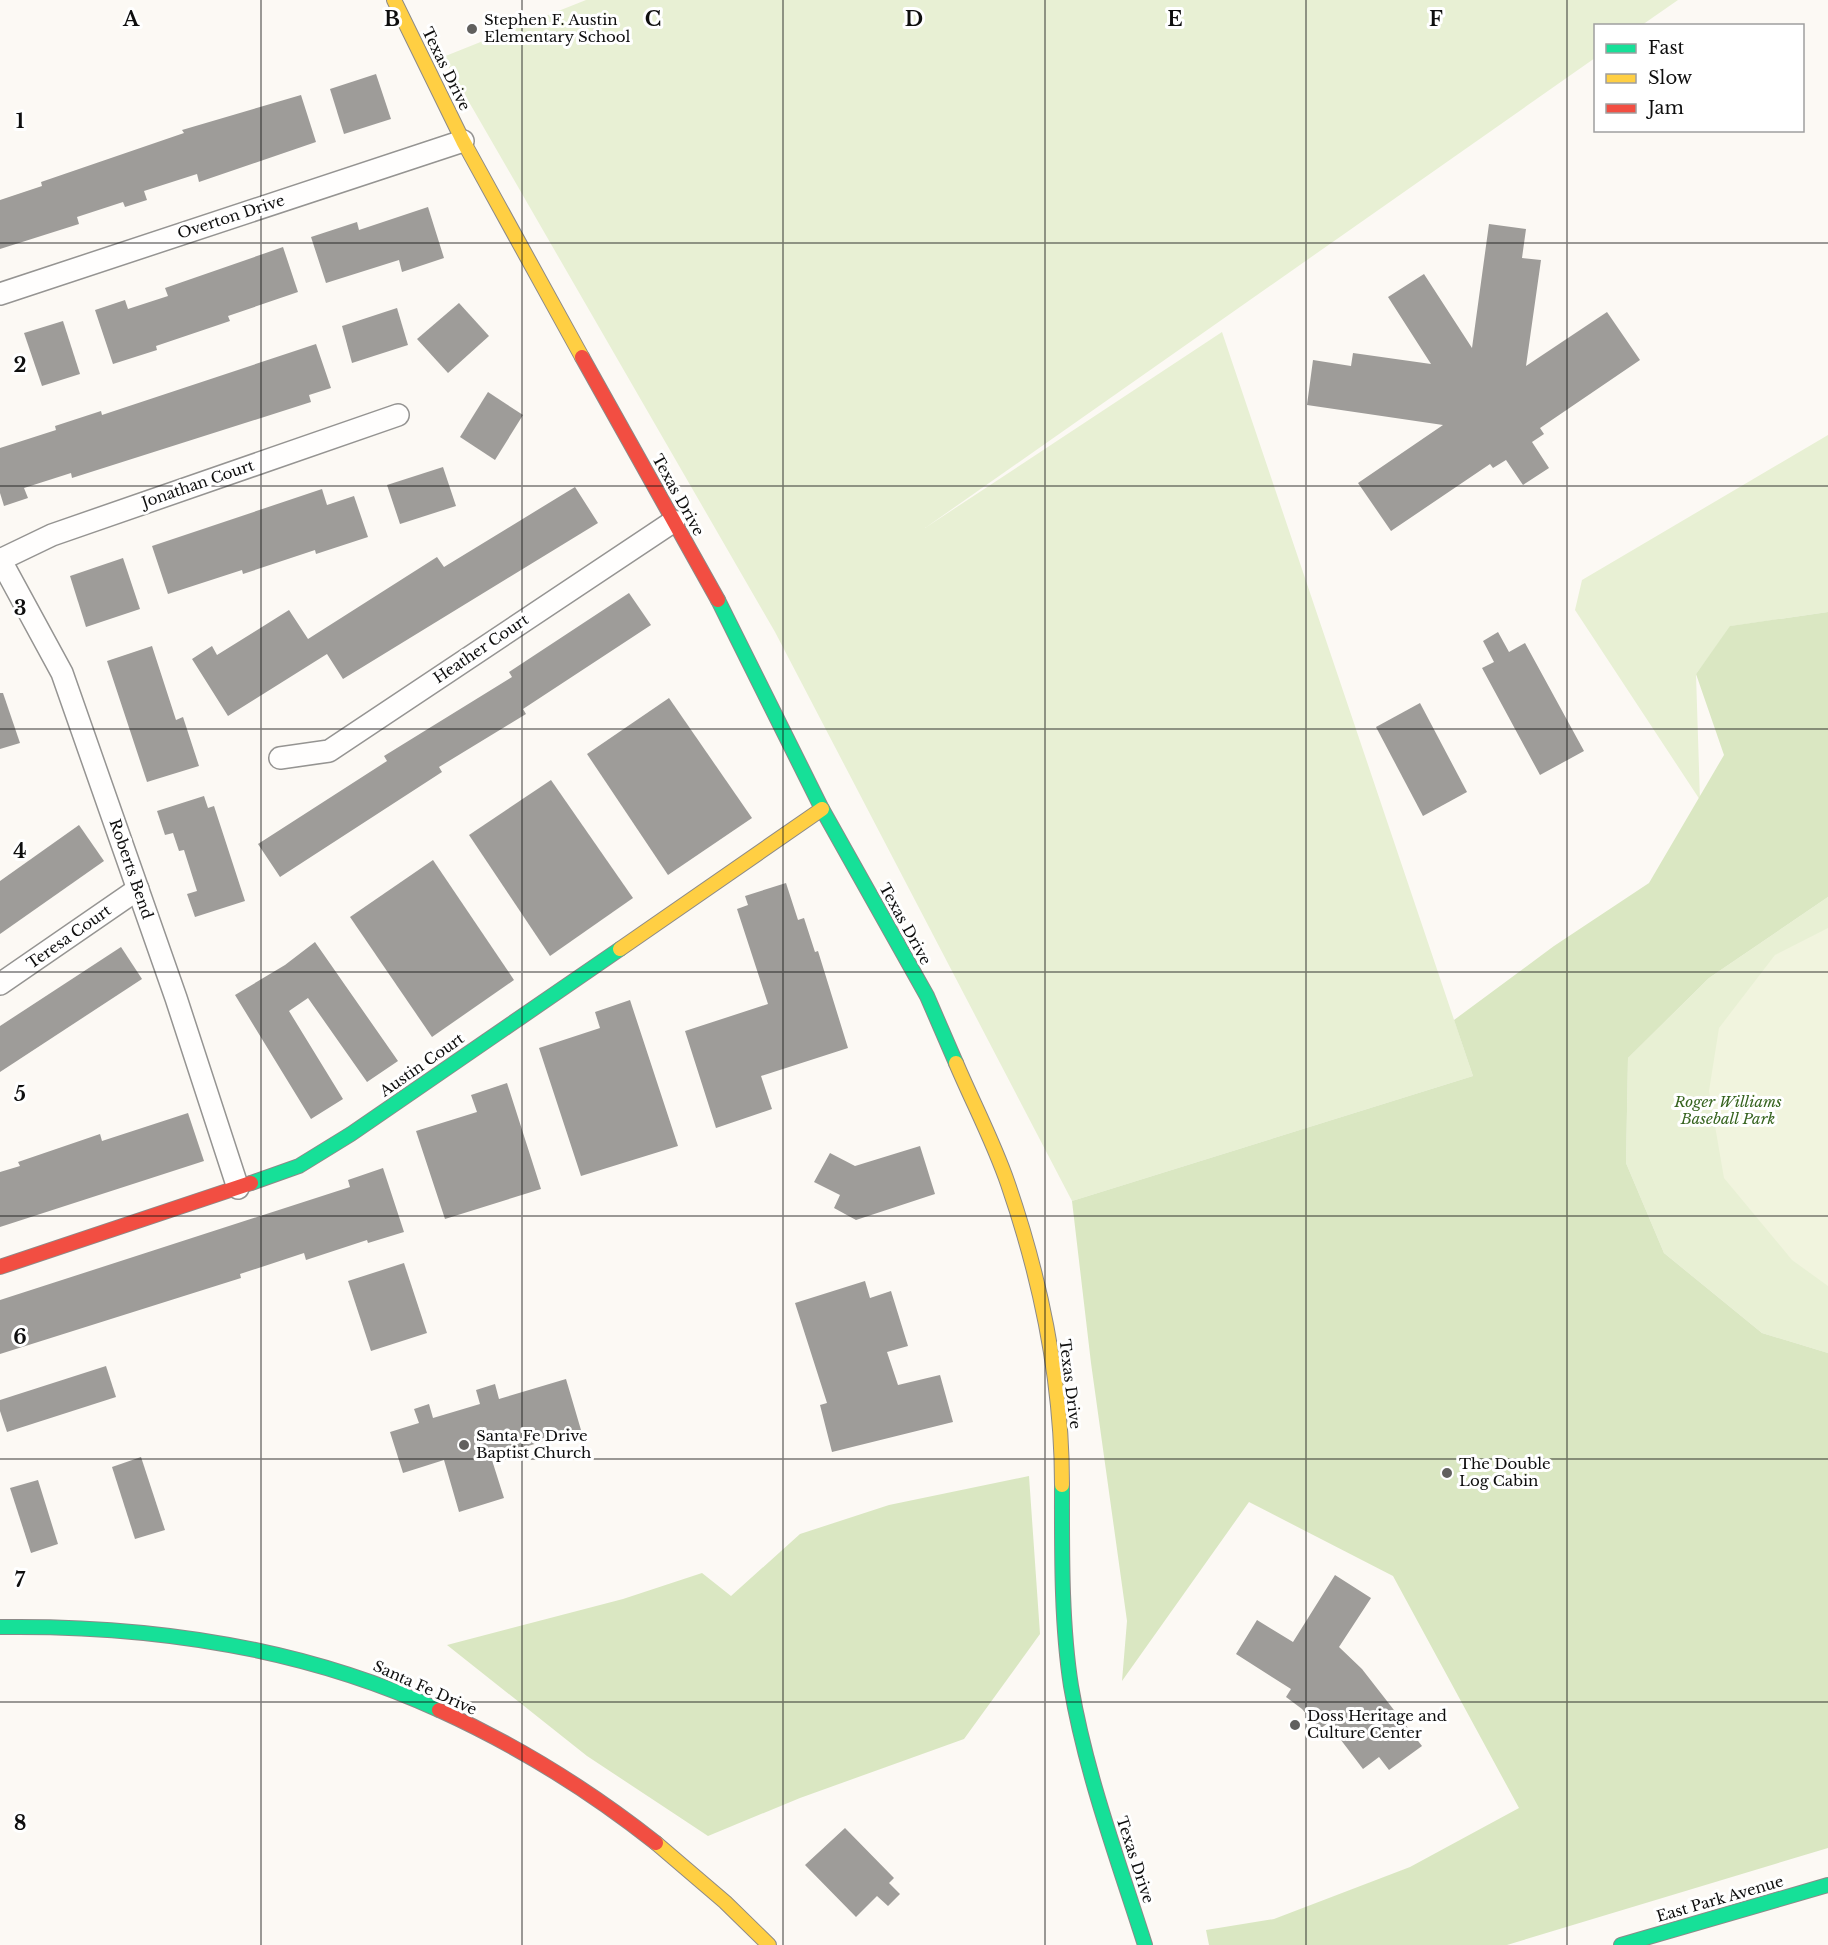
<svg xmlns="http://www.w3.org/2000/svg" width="1828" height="1945" viewBox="0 0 1828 1945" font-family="'Libre Baskerville',serif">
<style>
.green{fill:#e8f0d4}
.forest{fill:#dae7c2}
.pitch{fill:#f1f4de}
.building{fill:#9e9c99}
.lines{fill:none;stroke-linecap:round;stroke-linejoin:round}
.street-casing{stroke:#959492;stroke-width:24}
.fast-casing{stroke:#8c8a88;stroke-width:16}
.slow-casing{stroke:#8c8a88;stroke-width:16}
.jam-casing{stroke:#8c8a88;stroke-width:16}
.street{stroke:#fffefd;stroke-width:21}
.fast{stroke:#16e098;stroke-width:14}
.slow{stroke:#ffcf43;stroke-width:14}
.jam{stroke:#f24e42;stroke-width:14}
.grid{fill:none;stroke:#0e0e0e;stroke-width:1.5;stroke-opacity:0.55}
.poi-dot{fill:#61605e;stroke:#fff;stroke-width:2}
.labels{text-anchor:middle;stroke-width:6;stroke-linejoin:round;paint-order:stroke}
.poi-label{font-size:15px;fill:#0e0e0e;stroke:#fff;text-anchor:start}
.street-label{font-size:15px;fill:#0e0e0e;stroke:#fff}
.park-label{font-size:15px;font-style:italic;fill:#376420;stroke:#fff}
.grid-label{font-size:20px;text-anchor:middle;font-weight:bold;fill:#0e0e0e;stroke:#fff;stroke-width:6;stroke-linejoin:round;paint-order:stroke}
</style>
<rect width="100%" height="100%" fill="#fcf9f4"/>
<g class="green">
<polygon points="586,0 1678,0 1642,25 1596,26 1595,58 925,528 1222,332 1473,1076 1072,1201 775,632 443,57"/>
<polygon points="1828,435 1828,612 1731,626 1696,674 1700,800 1575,610 1582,580"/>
<polygon points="1828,897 1828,1353 1762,1333 1664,1253 1626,1163 1628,1058 1709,978"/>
</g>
<g class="forest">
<polygon points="1828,612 1828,897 1709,978 1628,1058 1626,1163 1664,1253 1762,1333 1828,1353 1828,1848 1507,1945 1209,1945 1206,1930 1274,1919 1410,1867 1519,1808 1393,1576 1249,1502 1122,1681 1127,1621 1091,1363 1072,1201 1473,1076 1454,1020 1554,946 1649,883 1724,755 1696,674 1730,626"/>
<polygon points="1029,1476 1040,1634 964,1739 800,1798 708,1836 587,1756 447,1645 623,1599 702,1573 731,1596 800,1534 889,1505"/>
</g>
<polygon class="pitch" points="1828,928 1828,1286 1792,1260 1724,1178 1709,1091 1719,1028 1775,955"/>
<g class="building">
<polygon points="376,74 391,119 344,134 330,89"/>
<polygon points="301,95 316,142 199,182 197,174 144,191 147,200 125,207 123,202 77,217 79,224 0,249 0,200 42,186 41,182 184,133 182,130"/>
<polygon points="428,207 444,258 402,272 399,260 326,283 311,237 357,222 359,230"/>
<polygon points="1489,224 1526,229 1522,258 1541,260 1526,366 1607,312 1640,360 1540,428 1544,434 1532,442 1549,468 1523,485 1506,460 1493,468 1490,464 1391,531 1358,483 1443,425 1307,405 1313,360 1351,366 1353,353 1431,364 1388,297 1424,274 1472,348"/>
<polygon points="283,247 298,292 228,316 230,321 156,346 157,350 113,364 95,310 125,300 128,309 168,296 165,288"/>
<polygon points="459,303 489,336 448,373 417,339"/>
<polygon points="397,308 408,345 352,363 342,326"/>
<polygon points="63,321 80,374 42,386 24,333"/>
<polygon points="316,344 331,388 309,395 311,402 72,478 71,473 24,488 28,498 4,506 0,493 0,448 56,430 55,426 101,411 102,415"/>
<polygon points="488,392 523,415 495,460 460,437"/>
<polygon points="443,467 456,506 400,524 387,485"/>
<polygon points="575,487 598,523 343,679 327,654 228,716 192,659 212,646 217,655 289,610 308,639 437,557 444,567"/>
<polygon points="322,489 327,505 354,496 368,537 316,554 315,550 243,574 242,570 168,594 152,546"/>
<polygon points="123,558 140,609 86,627 70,576"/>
<polygon points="629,593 651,625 523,709 526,714 439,767 442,772 280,877 258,844 387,761 384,756 512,677 509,672"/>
<polygon points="1498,632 1509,652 1525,643 1584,751 1540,775 1482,668 1494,662 1483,641"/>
<polygon points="152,646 176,720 183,717 199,766 147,782 107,661"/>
<polygon points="0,693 3,693 20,743 0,749"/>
<polygon points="669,698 752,818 668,875 587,754"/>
<polygon points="1420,703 1467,792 1423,816 1376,727"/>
<polygon points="551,780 633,898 550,956 469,835"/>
<polygon points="204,796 208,808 214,806 245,901 195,917 187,894 197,891 184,850 179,851 173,833 165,835 157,811"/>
<polygon points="79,825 104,861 0,934 0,881"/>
<polygon points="433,860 514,980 432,1037 350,917"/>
<polygon points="786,883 798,920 804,918 815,952 818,951 848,1048 761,1076 772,1109 716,1128 685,1031 768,1004 737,909 748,905 745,896"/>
<polygon points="315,942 398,1061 367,1082 308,998 289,1011 343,1099 311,1119 235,995 285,965"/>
<polygon points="121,947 142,979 0,1072 0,1026"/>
<polygon points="630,1000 678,1146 581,1176 539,1048 600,1028 595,1012"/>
<polygon points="507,1083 541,1189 445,1219 416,1131 477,1112 471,1095"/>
<polygon points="188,1113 204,1161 0,1227 0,1172 20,1166 18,1162 100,1134 102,1141"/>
<polygon points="920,1146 935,1194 856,1220 834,1208 840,1195 814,1182 830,1153 855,1166"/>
<polygon points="383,1168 404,1232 368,1243 367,1240 306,1260 304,1253 240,1274 241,1278 0,1354 0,1300 350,1187 348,1180"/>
<polygon points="404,1263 427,1333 371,1351 348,1281"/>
<polygon points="865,1281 870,1298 891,1291 908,1346 887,1352 898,1385 940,1375 953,1422 832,1452 820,1405 827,1403 795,1303"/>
<polygon points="106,1366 116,1397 7,1432 0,1411 0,1400"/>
<polygon points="566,1379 581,1430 491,1457 504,1498 459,1512 444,1460 403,1473 390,1432 419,1423 414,1409 429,1404 433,1418 480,1404 476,1390 495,1384 499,1399"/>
<polygon points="141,1457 165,1530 135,1539 112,1467"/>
<polygon points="38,1480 58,1544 31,1553 10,1488"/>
<polygon points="1335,1575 1371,1598 1339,1647 1362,1669 1422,1746 1389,1770 1379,1757 1363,1769 1328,1723 1320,1729 1302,1709 1286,1697 1291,1689 1236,1654 1257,1620 1293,1642"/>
<polygon points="845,1828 894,1878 889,1883 900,1894 888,1906 877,1896 856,1917 805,1865"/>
</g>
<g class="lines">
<defs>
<g id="street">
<polyline points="0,294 463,141"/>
<polyline points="0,559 62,673 176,998 238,1188"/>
<polyline points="0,560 52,535 398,415"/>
<polyline points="280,758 329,751 674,521"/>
<polyline points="0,984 138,889"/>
</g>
<g id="fast">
<polyline points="718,600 822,809 927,996 956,1063"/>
<polyline points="251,1183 299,1166 351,1134 620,949"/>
<path d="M1062 1485C1062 1549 1061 1622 1071 1686 1086 1774 1118 1860 1145 1945"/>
<path d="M0 1627C151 1625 300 1646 439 1710"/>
<polyline points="1621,1945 1828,1885"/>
</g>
<g id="slow">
<polyline points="394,0 463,141 582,357"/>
<polyline points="620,949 822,809"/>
<path d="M956 1063C973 1103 994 1143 1008 1184 1041 1280 1062 1383 1062 1485"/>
<polyline points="656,1843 725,1902 769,1945"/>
</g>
<g id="jam">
<polyline points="582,357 718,600"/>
<polyline points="0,1267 251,1183"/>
<path d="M439 1710C516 1745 589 1790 656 1843"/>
</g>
</defs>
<use href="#street" class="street-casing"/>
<use href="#fast" class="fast-casing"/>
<use href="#slow" class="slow-casing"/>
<use href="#jam" class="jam-casing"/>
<use href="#street" class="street"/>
<use href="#fast" class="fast"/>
<use href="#slow" class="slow"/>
<use href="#jam" class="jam"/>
</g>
<path class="grid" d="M261 0V1945M522 0V1945M783 0V1945M1045 0V1945M1306 0V1945M1567 0V1945M0 243H1828M0 486H1828M0 729H1828M0 972H1828M0 1216H1828M0 1459H1828M0 1702H1828"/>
<g class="poi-dot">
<circle cx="472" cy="29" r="6"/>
<circle cx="464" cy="1445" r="6"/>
<circle cx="1447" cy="1473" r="6"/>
<circle cx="1295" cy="1725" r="6"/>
</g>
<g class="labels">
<g class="poi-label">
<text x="484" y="25">Stephen F. Austin<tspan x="484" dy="17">Elementary School</tspan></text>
<text x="476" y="1441">Santa Fe Drive<tspan x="476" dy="17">Baptist Church</tspan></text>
<text x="1459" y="1469">The Double<tspan x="1459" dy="17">Log Cabin</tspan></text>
<text x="1307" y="1721">Doss Heritage and<tspan x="1307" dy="17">Culture Center</tspan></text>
</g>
<g class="street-label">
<text transform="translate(446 69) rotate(64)" y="5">Texas Drive</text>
<text transform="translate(231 217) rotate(-18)" y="5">Overton Drive</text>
<text transform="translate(198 484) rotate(-19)" y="5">Jonathan Court</text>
<text transform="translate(678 495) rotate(61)" y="5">Texas Drive</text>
<text transform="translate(481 649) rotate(-34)" y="5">Heather Court</text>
<text transform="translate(131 869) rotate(71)" y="5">Roberts Bend</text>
<text transform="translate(905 924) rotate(61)" y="5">Texas Drive</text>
<text transform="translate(69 937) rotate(-35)" y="5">Teresa Court</text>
<text transform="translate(422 1065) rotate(-35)" y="5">Austin Court</text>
<text transform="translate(1070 1384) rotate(83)" y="5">Texas Drive</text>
<text transform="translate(425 1688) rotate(24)" y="5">Santa Fe Drive</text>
<text transform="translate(1135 1860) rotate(72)" y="5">Texas Drive</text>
<text transform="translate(1720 1899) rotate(-16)" y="5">East Park Avenue</text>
</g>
<g class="park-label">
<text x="1728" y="1107">Roger Williams<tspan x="1728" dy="17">Baseball Park</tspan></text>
</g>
</g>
<g class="grid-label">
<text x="131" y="26">A</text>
<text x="392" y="26">B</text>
<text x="653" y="26">C</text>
<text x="914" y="26">D</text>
<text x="1175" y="26">E</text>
<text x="1436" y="26">F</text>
<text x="20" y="128">1</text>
<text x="20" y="372">2</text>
<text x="20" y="615">3</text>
<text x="20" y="858">4</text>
<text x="20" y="1101">5</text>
<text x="20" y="1344">6</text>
<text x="20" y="1587">7</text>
<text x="20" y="1830">8</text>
</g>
<rect x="1594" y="24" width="210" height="108" fill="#ffffff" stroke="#9f9f9f" stroke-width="1.5"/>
<rect x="1606" y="44" width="30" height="9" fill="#16e098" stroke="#9f9f9f" stroke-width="1.5"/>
<text x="1648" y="54" font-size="18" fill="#0e0e0e">Fast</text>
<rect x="1606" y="74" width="30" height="9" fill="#ffcf43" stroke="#9f9f9f" stroke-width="1.5"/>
<text x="1648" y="84" font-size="18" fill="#0e0e0e">Slow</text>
<rect x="1606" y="104" width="30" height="9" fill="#f24e42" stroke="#9f9f9f" stroke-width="1.5"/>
<text x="1648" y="114" font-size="18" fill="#0e0e0e">Jam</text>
</svg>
